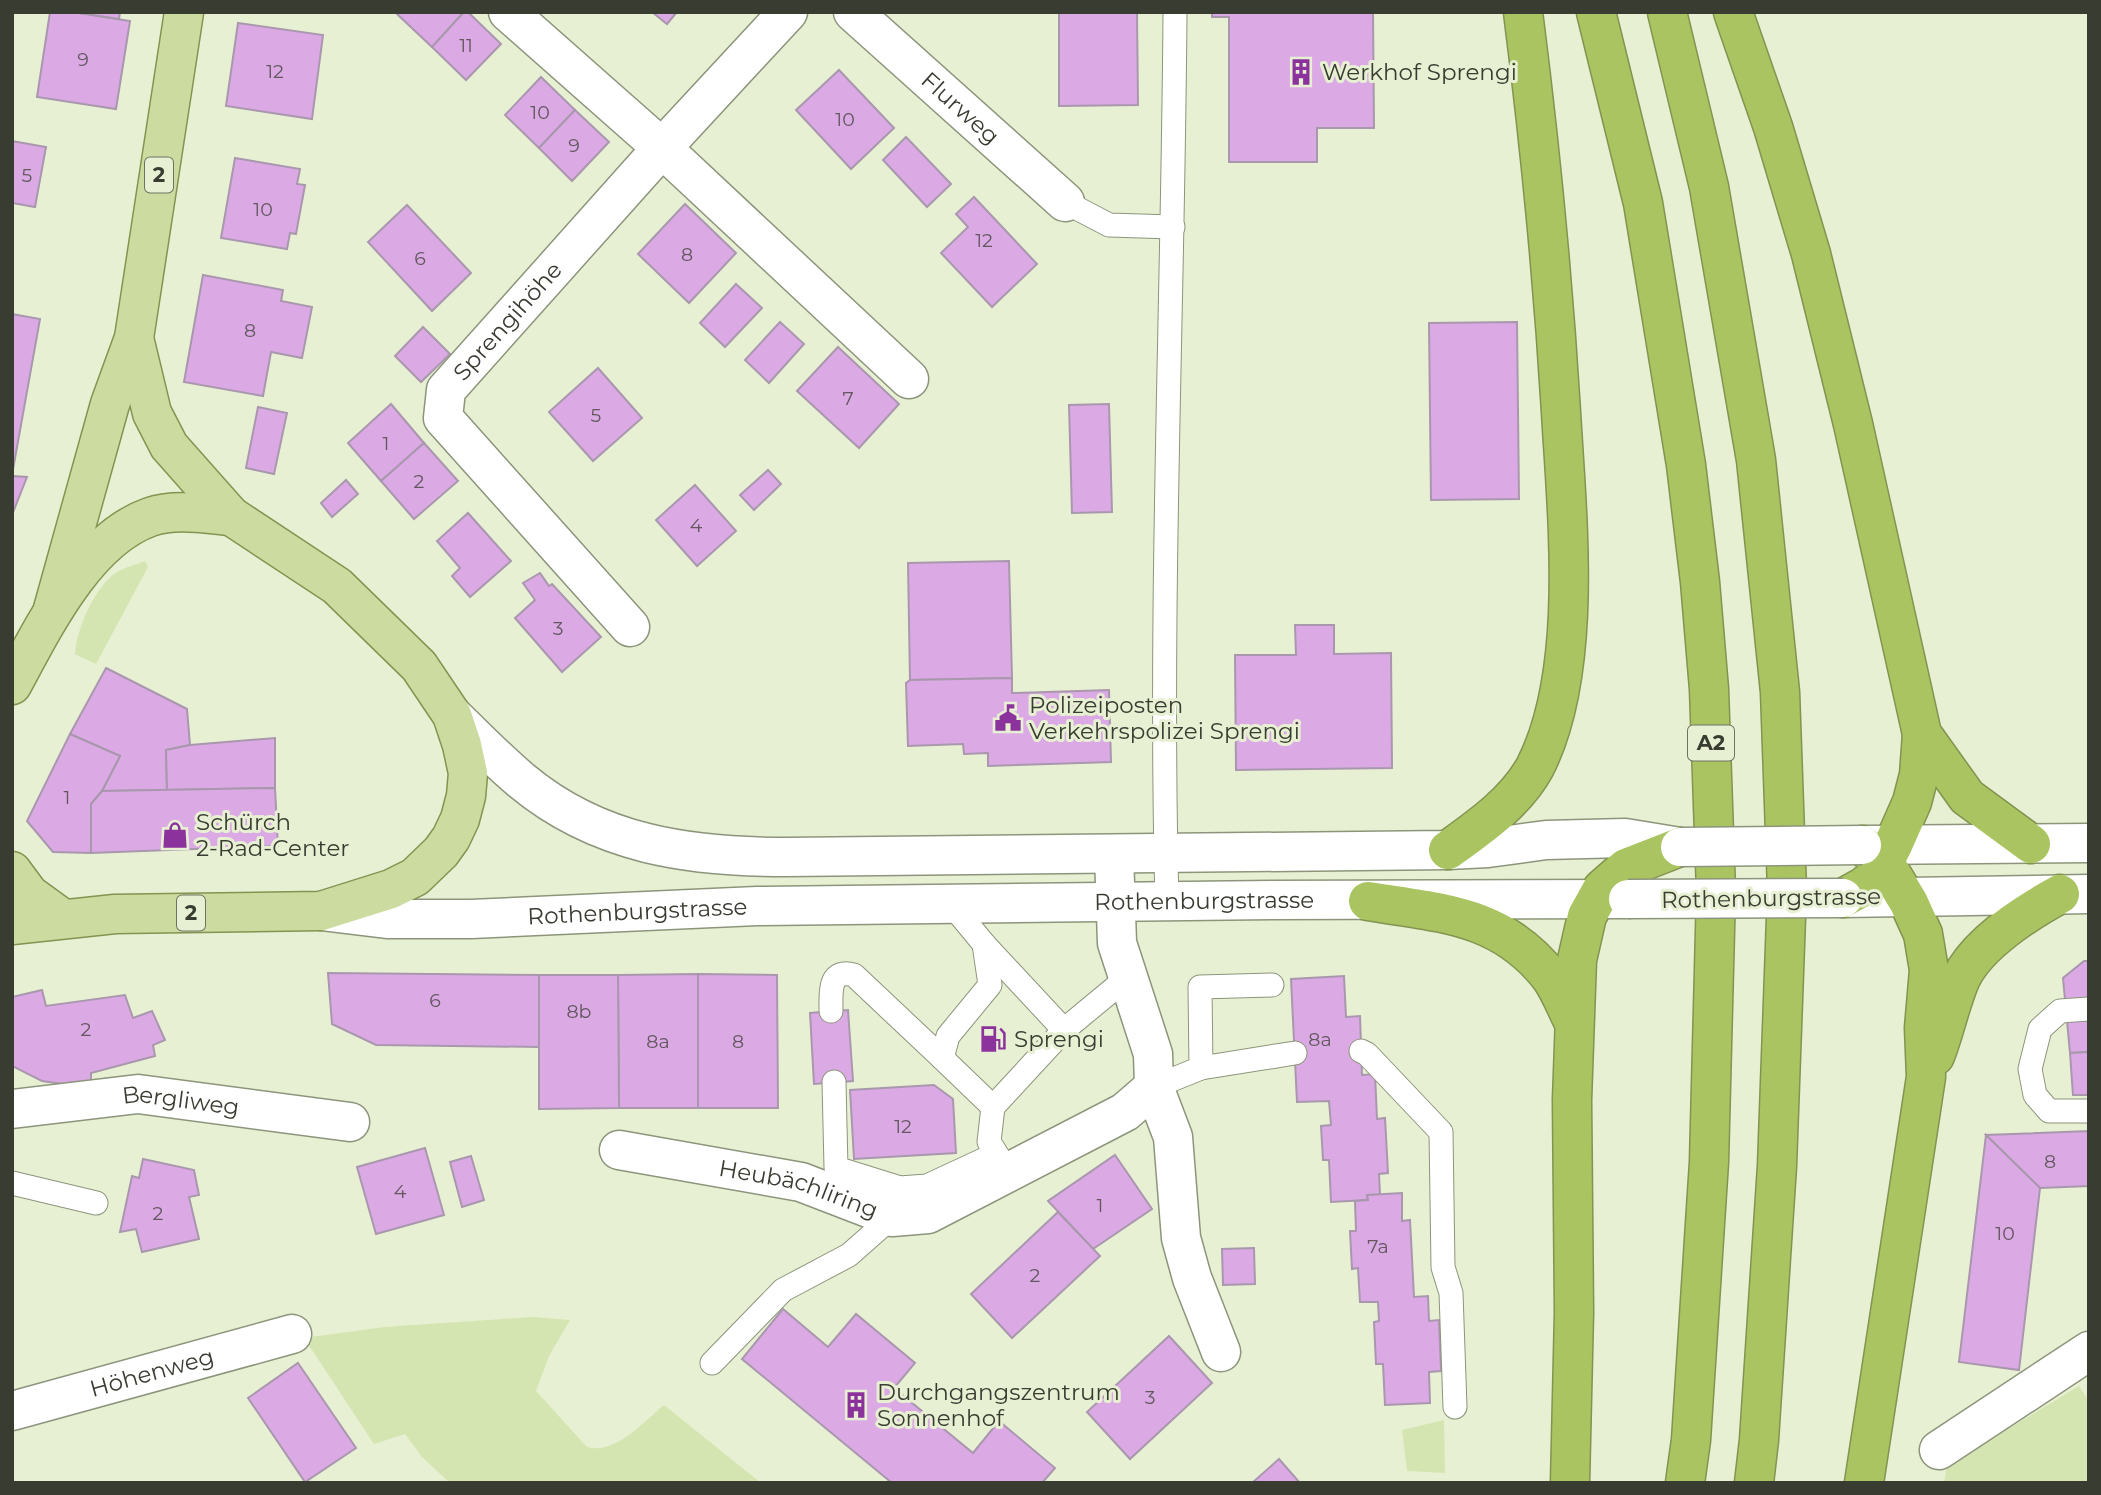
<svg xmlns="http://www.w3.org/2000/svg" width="2101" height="1495" viewBox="0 0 2101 1495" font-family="Montserrat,sans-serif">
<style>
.green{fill:#d5e5b1}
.building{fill:#dbaae5;stroke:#a997ad;stroke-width:2}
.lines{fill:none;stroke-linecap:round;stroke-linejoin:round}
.lane-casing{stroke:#8c957b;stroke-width:25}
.street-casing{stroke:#8c957b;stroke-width:41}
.secondary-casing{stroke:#8c957b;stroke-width:41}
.primary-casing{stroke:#829450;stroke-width:41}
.highway-casing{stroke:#829450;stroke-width:41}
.lane{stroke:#fff;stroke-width:23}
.street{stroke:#fff;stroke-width:38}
.secondary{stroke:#fff;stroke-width:38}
.primary{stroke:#ccdca0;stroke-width:38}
.highway{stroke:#aac461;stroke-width:38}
.secondary-bridge-casing{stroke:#8c957b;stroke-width:41;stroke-linecap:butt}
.secondary-bridge{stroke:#fff;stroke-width:38}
.labels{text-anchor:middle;stroke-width:6;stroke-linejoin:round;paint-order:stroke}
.number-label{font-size:19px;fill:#62585e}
.shield{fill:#e8f0d4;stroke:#6e7262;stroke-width:2}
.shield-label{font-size:21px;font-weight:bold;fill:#393c31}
.poi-label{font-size:23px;fill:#393c31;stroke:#e8f0d4;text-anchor:start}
.street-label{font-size:23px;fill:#393c31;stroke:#e8f0d4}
</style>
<rect width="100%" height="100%" fill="#e8f0d4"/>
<g class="green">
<path d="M145 561 148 567 96 664 75 654C77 628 93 591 114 574 122 568 135 565 145 561Z"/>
<path d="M534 1317 570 1320 549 1356 536 1391 587 1447C616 1455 643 1422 664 1405L761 1483H450L422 1457 405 1434 374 1444 304 1338 384 1327Z"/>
<polygon points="2079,1386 2089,1401 2089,1483 1944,1483 1947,1466"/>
<polygon points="1444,1420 1445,1473 1407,1471 1402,1430"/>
</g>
<g class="building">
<polygon points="50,12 73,12 130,21 116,109 37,97"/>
<polygon points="73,12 120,12 119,19"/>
<polygon points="398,12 464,12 432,47 397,14"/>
<polygon points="464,12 468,12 501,44 466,80 432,47"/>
<polygon points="652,12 677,12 667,24"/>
<polygon points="1059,12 1137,12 1138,105 1059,106"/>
<polygon points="1212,12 1373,12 1374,128 1317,128 1317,162 1229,162 1229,17 1212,17"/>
<polygon points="238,23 323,35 312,119 226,106"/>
<polygon points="839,70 894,128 851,169 796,110"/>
<polygon points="541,77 575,110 539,148 505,115"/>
<polygon points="575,110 609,142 572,181 539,148"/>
<polygon points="906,137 951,184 927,207 883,160"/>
<polygon points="12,141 46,147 35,207 12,203"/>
<polygon points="235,158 300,169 297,184 305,185 296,234 290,233 287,249 221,238"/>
<polygon points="974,197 1037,264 992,307 941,253 968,227 956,214"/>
<polygon points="685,204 736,253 689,303 638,254"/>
<polygon points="407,205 471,273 432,311 368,242"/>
<polygon points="203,275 283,290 281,301 312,307 302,358 271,352 263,396 184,382"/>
<polygon points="736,284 762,308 725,347 700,323"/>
<polygon points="12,314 40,319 12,475"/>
<polygon points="780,322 804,344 769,383 745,360"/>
<polygon points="1517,322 1519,499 1431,500 1429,323"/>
<polygon points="423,327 450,354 421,382 395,356"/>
<polygon points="838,347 899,404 859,448 797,391"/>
<polygon points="598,368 642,418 593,461 549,412"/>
<polygon points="391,404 424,443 381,481 348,443"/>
<polygon points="1109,404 1112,512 1072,513 1069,405"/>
<polygon points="258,407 287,413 274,474 246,468"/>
<polygon points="424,443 458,481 414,519 381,481"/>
<polygon points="768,470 781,484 754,510 740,495"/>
<polygon points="12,476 27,477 12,515"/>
<polygon points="346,480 358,494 332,517 321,503"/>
<polygon points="695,485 736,531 697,566 656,520"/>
<polygon points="468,513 511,561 470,597 452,576 460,568 437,541"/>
<polygon points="1009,561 1012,678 910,680 908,563"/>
<polygon points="540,573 549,586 552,584 601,637 562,672 515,618 535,600 523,583"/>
<polygon points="1295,625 1334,625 1334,654 1391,653 1392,768 1236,770 1235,655 1296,655"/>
<polygon points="106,668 187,709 190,745 166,750 167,790 102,791 120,756 70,734"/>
<polygon points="1012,678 1012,693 1109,690 1111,762 988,766 988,753 964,754 963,744 908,746 906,683 910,680"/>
<polygon points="70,734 120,756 102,791 91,804 91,853 53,852 27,821"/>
<polygon points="275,738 275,788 167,790 166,750 190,745"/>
<polygon points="275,788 278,846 91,853 91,804 102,791"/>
<polygon points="2084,961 2089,961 2089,1052 2070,1053 2063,978"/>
<polygon points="328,973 539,975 539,1047 376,1045 332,1024"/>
<polygon points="698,974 777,975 778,1108 698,1108"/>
<polygon points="698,974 698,1108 619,1108 618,975"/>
<polygon points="539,975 618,975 619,1108 539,1109"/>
<polygon points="1344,976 1346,1017 1360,1016 1362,1075 1375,1074 1377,1119 1385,1118 1388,1173 1379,1174 1380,1195 1367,1195 1368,1200 1331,1202 1329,1160 1323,1160 1321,1126 1331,1125 1329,1101 1297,1102 1291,979"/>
<polygon points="42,990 46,1006 125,995 133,1018 152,1011 165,1040 153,1045 155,1056 91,1073 91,1088 42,1081 12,1066 12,997"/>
<polygon points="848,1010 853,1081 814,1084 810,1013"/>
<polygon points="2089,1052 2089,1095 2073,1095 2070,1053"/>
<polygon points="934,1085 953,1099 956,1153 854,1159 850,1090"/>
<polygon points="2089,1131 2089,1186 2040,1188 1986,1135"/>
<polygon points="1986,1135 2040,1188 2019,1370 1959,1362"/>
<polygon points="425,1148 444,1215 376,1234 357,1167"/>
<polygon points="1115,1155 1152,1209 1093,1249 1048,1201"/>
<polygon points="471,1156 484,1200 462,1207 450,1162"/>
<polygon points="143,1159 194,1170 199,1195 189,1197 199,1239 142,1252 136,1229 120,1232 132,1176 139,1178"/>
<polygon points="1402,1193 1402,1221 1410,1220 1414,1297 1428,1296 1429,1321 1439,1320 1441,1371 1429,1372 1430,1403 1385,1405 1383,1364 1376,1364 1374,1322 1379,1321 1378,1302 1360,1302 1358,1268 1352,1269 1350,1231 1356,1231 1355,1201 1368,1200 1367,1195"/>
<polygon points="1058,1212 1100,1256 1012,1338 971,1294"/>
<polygon points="1254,1248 1255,1284 1223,1285 1222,1249"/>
<polygon points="783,1309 828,1347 856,1314 915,1363 894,1388 973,1453 999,1421 1055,1468 1042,1483 892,1483 742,1359"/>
<polygon points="1169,1336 1212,1383 1130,1459 1087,1412"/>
<polygon points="298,1363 356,1448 305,1482 248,1398"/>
<polygon points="1279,1459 1300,1483 1252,1483"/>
</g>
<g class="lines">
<defs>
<g id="lane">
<polyline points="1065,202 1109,225 1173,227"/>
<path d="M1167 902C1159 606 1173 309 1175 12"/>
<polyline points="951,904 984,944 1064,1030"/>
<polyline points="984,944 990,985 948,1036 942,1058 993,1107"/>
<polyline points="2089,1009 2060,1011 2040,1029 2030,1069 2035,1095 2049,1111 2089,1111"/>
<path d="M831 1011C831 993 828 968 854 975L942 1058"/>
<polyline points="1361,1051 1367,1054 1441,1132 1443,1267 1451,1293 1455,1407"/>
<polyline points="1201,1068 1200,987 1272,985"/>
<polyline points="834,1082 836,1168 900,1188 927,1186 996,1154"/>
<polyline points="1154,1087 1201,1068 1295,1053"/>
<polyline points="1008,1172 989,1142 993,1107 1064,1030 1128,977"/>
<polyline points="12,1183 96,1203"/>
<polyline points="712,1363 783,1290 849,1255 892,1217"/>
</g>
<g id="street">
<polyline points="508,12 662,148 909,379"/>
<path id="s1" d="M853 12 1065 202"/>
<path id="s2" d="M630 627 443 418 446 390 662 148 788 12"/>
<polyline points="1114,854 1117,943 1153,1054 1154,1087 1173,1137 1181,1238 1192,1278 1221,1352"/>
<path id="s3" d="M12 1109 138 1094 350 1122"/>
<path id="s4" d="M619 1150 801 1182 892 1217 928 1214 1125 1112 1154 1087"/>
<path id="s5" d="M12 1411 292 1334"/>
<polyline points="1939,1450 2089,1351"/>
</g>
<g id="secondary">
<path d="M452 715C475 737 498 761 522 781 599 845 690 857 786 857L1448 850 1488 848 1546 840 1625 838 1680 847"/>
<polyline points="1863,845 2089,843"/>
<polyline points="1843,898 2089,894"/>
<path id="s6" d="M321 911 387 919H471L757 906 1272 900 1627 899"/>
</g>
<g id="primary">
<polyline points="53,609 110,404 134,338 184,12"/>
<path d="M12 685C43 628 85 540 150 517 175 508 206 514 231 516"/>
<polyline points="12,871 29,894 62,918"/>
<polyline points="12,925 115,914 321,911 391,889 415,877 441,852 451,838 460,819 466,796 468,773 462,745 452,715 419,666 337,586 231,516 169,446 152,413 134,338"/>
</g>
<g id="highway">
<polyline points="1596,12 1643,203 1686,465 1700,582 1709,689 1716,892 1709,1162 1691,1440 1685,1483"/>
<polyline points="1667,12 1709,187 1756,460 1780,692 1787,890 1777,1166 1759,1440 1754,1483"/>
<polyline points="1733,12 1773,127 1811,254 1853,424 1922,734 1967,797 2031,844"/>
<polyline points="1862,845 1888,868 1909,903 1923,934 1929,970 1924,1028 1926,1077 1864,1483"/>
<path d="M1448 850C1480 827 1516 802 1535 767 1584 671 1567 517 1561 412 1553 278 1540 145 1523 12"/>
<polyline points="1843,898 1863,887 1877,876 1893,845 1912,802 1919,775 1922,734"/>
<path d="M1368 901C1441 913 1502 914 1551 978 1560 991 1566 1007 1573 1021"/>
<path d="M1935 1056C1945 1031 1950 1003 1961 978 1978 943 2027 912 2060 894"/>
<polyline points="1570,1483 1574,1312 1572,1100 1577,960 1587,916 1602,889 1626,868 1680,847"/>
</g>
</defs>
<use href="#lane" class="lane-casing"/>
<use href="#street" class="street-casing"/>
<use href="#secondary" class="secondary-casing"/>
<use href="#primary" class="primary-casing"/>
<use href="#highway" class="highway-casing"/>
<use href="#lane" class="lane"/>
<use href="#street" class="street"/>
<use href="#secondary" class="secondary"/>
<use href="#primary" class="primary"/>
<use href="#highway" class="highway"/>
<defs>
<g id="secondary-bridge">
<polyline points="1680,847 1862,845"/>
<polyline points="1628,899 1843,898"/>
</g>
</defs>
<use href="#secondary-bridge" class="secondary-bridge-casing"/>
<use href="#secondary-bridge" class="secondary-bridge"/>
</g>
<defs>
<symbol id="building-bare" viewBox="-9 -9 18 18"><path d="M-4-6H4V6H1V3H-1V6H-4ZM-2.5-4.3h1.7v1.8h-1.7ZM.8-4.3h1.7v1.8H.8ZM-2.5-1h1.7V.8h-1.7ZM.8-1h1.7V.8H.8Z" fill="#8c329d" stroke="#e8f0d4" stroke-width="2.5" paint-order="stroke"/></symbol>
<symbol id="civic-bare" viewBox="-9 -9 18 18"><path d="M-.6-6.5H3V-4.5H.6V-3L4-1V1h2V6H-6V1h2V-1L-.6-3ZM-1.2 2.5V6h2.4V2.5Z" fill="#8c329d" stroke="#e8f0d4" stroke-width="2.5" paint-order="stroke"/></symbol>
<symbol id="shop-bare" viewBox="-9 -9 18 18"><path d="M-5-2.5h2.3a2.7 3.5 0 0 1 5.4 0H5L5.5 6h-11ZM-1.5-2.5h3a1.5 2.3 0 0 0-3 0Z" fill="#8c329d" stroke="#e8f0d4" stroke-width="2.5" paint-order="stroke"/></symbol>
<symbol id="fuel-bare" viewBox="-9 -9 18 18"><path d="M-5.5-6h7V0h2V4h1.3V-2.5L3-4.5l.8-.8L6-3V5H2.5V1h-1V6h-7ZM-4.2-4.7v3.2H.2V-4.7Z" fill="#8c329d" stroke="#e8f0d4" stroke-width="2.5" paint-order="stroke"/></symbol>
</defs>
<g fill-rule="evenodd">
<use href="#building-bare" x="1282" y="53" width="38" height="38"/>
<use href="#civic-bare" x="989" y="699" width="38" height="38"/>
<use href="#shop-bare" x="156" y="816" width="38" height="38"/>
<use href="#fuel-bare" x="974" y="1020" width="38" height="38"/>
<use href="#building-bare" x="837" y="1386" width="38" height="38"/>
</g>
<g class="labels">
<g class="number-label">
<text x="466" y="52">11</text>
<text x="83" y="66">9</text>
<text x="275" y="78">12</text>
<text x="540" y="119">10</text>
<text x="845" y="126">10</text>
<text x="574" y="152">9</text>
<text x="27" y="182">5</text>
<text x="263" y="216">10</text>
<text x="984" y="247">12</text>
<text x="687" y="261">8</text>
<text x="420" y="265">6</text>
<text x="250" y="337">8</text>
<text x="848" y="405">7</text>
<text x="596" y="422">5</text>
<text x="386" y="450">1</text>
<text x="419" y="488">2</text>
<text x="696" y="532">4</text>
<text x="558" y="635">3</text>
<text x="67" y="804">1</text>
<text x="435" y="1007">6</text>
<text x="579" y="1018">8b</text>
<text x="86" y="1036">2</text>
<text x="1320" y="1046">8a</text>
<text x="658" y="1048">8a</text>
<text x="738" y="1048">8</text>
<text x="903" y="1133">12</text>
<text x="2050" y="1168">8</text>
<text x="400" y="1198">4</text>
<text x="1100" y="1212">1</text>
<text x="158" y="1220">2</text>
<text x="2005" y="1240">10</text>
<text x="1378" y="1253">7a</text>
<text x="1035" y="1282">2</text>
<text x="1150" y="1404">3</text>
</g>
<g class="shield">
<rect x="145" y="157.5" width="28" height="35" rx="5"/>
<rect x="1688" y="725.5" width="46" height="35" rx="5"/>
<rect x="177" y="895.5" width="28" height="35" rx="5"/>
</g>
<g class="shield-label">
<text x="159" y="182">2</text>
<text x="1711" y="750">A2</text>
<text x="191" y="920">2</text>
</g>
<g class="poi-label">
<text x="1322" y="80">Werkhof Sprengi</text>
<text x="1029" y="713">Polizeiposten<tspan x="1029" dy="26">Verkehrspolizei Sprengi</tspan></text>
<text x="196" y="830">Schürch<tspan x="196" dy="26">2-Rad-Center</tspan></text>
<text x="1014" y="1047">Sprengi</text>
<text x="877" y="1400">Durchgangszentrum<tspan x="877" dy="26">Sonnenhof</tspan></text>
</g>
<g class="street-label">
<text dy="8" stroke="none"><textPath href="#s1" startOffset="144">Flurweg</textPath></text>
<text dy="8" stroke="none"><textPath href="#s2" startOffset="401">Sprengihöhe</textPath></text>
<text transform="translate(1771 898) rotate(-1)" y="8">Rothenburgstrasse</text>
<text dy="8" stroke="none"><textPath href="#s6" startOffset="884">Rothenburgstrasse</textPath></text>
<text dy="8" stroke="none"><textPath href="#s6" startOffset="317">Rothenburgstrasse</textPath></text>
<text dy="8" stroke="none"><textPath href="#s3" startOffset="170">Bergliweg</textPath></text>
<text dy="8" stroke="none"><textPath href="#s4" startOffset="184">Heubächliring</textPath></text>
<text dy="8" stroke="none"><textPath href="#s5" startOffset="145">Höhenweg</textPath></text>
</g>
</g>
<rect width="2101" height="1495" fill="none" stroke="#393c31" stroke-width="28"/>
</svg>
